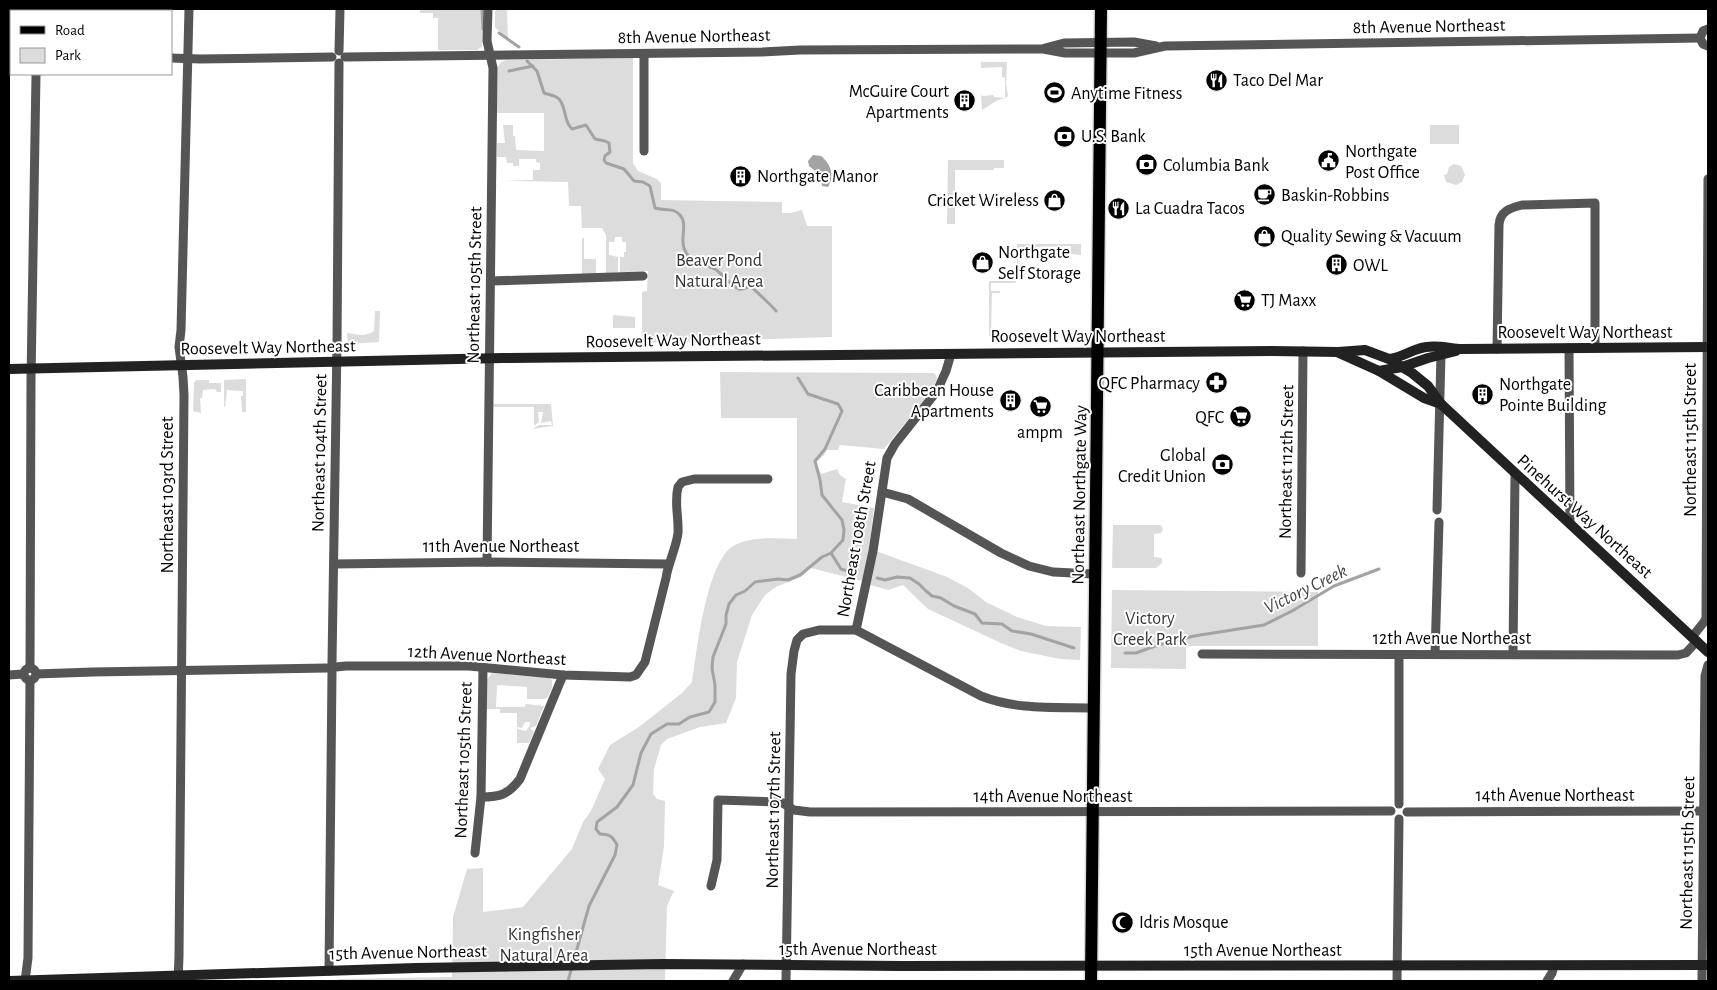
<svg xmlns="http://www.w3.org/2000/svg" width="1717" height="990" viewBox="0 0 1717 990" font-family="'Alegreya Sans',sans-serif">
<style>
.green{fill:#dcdcdc}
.water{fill:#a3a3a3}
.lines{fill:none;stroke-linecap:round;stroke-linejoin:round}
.stream{stroke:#a3a3a3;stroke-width:3}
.primary-casing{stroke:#dbdbdb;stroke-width:15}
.street{stroke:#555;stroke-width:9}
.secondary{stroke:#222;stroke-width:10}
.primary{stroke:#000;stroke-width:12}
.labels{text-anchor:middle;stroke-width:4;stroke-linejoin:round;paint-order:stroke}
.street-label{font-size:18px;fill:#000;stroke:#fff}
.poi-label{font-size:18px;fill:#000;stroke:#fff;text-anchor:start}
.park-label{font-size:18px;fill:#333;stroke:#fff}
.water-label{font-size:19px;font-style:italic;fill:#444;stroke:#fff}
</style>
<rect width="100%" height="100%" fill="#fff"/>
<g class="green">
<polygon points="420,9 484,9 482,47 477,50 438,50 438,18 433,18 433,13 420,13"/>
<polygon points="495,9 507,9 508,40 495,27"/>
<polygon points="633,58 633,163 638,171 657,179 661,183 661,200 782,202 782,213 791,213 802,210 807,226 832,226 832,337 642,343 642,292 647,291 648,271 620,272 620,257 624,257 624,252 626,252 626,242 622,242 622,237 615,237 614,242 609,242 609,255 618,257 618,272 606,273 606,235 602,228 582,228 581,206 569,206 568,182 504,181 533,180 533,170 540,170 540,163 536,162 536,159 519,159 519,166 513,166 513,163 507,163 506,157 497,157 497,143 505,143 503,125 513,125 513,136 515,136 516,150 544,151 544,113 497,113 497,68 501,62 507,60"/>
<polygon points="981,62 1007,62 1006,83 1008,96 1006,98 998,100 982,110 981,94 982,96 993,95 994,97 1005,98 1005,78 1002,77 1002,67 981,68"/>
<rect x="1430" y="125" width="29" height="19"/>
<polygon points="948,160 1004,160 1004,168 994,168 994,170 955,170 955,224 947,224"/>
<polygon points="1454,164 1461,166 1465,175 1462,182 1456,185 1446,182 1444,175 1447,174 1449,167"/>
<polygon points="582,238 584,238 584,259 596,259 596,274 582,274"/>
<polygon points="1017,244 1081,244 1081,255 1071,254 1071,246 1027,247 1027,255 1018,255 1018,279 1015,283 991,283 991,291 1000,291 1000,293 992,293 991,331 998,332 999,336 989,336 989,281 1017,281"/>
<path d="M375 311H380L379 342 348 344 347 333C357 334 364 338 374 331Z"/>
<polygon points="613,315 635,317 635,328 613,328"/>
<path d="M720 372 934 373 936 375 937 379 931 391 884 449 840 445 838 450H827L824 455 816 462 821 474 837 469 840 475 846 479 842 502 874 508 866 572 862 581 811 568 801 577 776 587 765 595 752 615 737 662 736 698 726 723 700 727 667 739 661 745 654 769 653 794 657 799 665 801 664 846 658 885 674 891 667 906 665 981H338V979L452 977 453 917 467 869 483 868V912L523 907 572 849 583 822 591 811 605 779 598 769 610 745 639 727 682 693 692 682C697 651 706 563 733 546 751 535 777 539 797 539V418H721Z"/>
<polygon points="246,379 246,412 242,412 241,396 243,396 243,391 227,390 225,407 224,407 224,380"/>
<polygon points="196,380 209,380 209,383 221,383 221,392 217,392 215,389 203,390 202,398 200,398 201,413 193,411 194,383"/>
<polygon points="493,404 551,404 553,426 532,429 539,425 552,425 551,421 541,423 543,412 538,412 539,422 534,426 534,407 494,407"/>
<polygon points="1113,525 1161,525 1163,530 1161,533 1154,534 1154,557 1162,558 1162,563 1156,568 1112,568"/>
<polygon points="876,551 947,577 968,588 986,602 1017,617 1046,626 1081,627 1080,660 1060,659 1021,651 1001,643 928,609 903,585 888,590 870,585"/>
<polygon points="1112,590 1318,592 1318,646 1186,646 1186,669 1111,668"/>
<polygon points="492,673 549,678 552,680 552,688 548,697 544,699 527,699 527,687 497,685 496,707 525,707 526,704 544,706 536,726 530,728 534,732 529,743 517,743 517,729 526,731 530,725 530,722 525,722 522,728 517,727 517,713 500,713 500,709 485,709 486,681"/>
</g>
<path class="water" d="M813 155 821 156C831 164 835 176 828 187L822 186 820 175 809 166 808 161Z"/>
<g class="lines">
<g class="stream">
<polyline points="482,9 483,29"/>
<polyline points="499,33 519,47"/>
<path d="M527 61 537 71 544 93C549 95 555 95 559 99 567 108 563 121 572 129L586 125 595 139 605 141 609 143 610 152 605 156 604 160 606 163 624 169 634 181 643 182 650 186 655 208C664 211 673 207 680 215 688 224 680 238 684 248 685 251 688 256 690 258 697 265 707 265 715 269 723 274 730 286 739 289 743 290 746 288 750 286 754 289 772 306 776 311"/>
<polyline points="509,71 533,66"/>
<polyline points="831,553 841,569 851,572"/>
<polyline points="877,578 885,580 897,577 910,578 919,584 926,591 932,596 941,598 954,606 975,614 982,623 1002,624 1012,631 1031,634 1074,648"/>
<polyline points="1125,653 1136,653 1158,645 1194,636 1264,625 1292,611 1334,586 1379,569"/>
<path d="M568 981 589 906 615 855 617 845C613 837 610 834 600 834L596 829 597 822 617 807 633 785 641 753 651 734 667 724H679L690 717 709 712 715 702V685L712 668 713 657 726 624V615L729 604 736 595 745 591 755 582 778 579 788 580 800 575 822 557 831 553 843 540 844 530 842 520 822 495 820 480 815 461 825 449 842 411 838 404 808 394 798 378"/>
</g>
<defs>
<polyline id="primary" points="1091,981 1101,9"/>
</defs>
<use href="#primary" class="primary-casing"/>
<g class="street">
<polyline points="36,11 36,9"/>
<polyline points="1708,29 1703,31 1700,38 1703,44 1708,46"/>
<polyline points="1045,48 1064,43 1134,42 1156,46"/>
<polyline points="339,51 340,9"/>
<polyline points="644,54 644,151"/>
<polyline points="345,57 762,52 800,50 1043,49 1065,53 1134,53 1165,46 1700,38"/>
<polyline points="171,58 200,59 332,57"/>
<polyline points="9,61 11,61"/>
<polyline points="491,281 643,276"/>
<polyline points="1569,348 1570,524"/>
<path d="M1497 349 1499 225C1500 211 1510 208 1522 205L1595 203V348"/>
<polyline points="882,492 908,499 1001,553 1029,566 1053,572 1094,574"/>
<polyline points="1437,510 1441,354"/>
<polyline points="487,562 493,68 487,41 488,9"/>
<polyline points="334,564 487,562 668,564"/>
<polyline points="1301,573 1303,351"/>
<polyline points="856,630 873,551 887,458 895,444 937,391 946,371 951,354"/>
<polyline points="1692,637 1704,622 1706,618 1708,179"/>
<polyline points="1202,654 1678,655 1686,653 1697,641"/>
<polyline points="1435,654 1439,522"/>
<polyline points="1513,654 1515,475"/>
<polyline points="332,663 337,344 339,63"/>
<path d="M336 667 346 666H469L563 675 630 677 636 675 645 662 666 578C668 563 676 549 678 533 679 517 674 503 678 487L682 482 694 479H768"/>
<circle cx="30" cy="674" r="6"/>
<polyline points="30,668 31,380 36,74"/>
<polyline points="36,674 93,672 327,668"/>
<polyline points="9,675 23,674"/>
<path d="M481 797C500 797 508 795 520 779L563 675"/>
<polyline points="1399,804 1399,655"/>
<polyline points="1407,812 1703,811"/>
<polyline points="475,853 481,797 483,668"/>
<polyline points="711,886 717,860 718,800 781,802 794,810 810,812 1391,811"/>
<polyline points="329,971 332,672"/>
<polyline points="25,981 28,958 30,681"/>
<polyline points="178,981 179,956 184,395 183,377 179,347 181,330 189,9"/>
<polyline points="733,981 743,964"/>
<path d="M786 981 791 674 794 651 797 640 803 634 819 630H856L981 696C1016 710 1055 707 1093 708"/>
<polyline points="1397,981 1399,819"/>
<polyline points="1547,981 1552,973 1554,966"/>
<polyline points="1702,981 1705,676 1708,665"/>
</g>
<g class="secondary">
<polyline points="1339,353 1379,371 1402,367 1428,358 1456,351"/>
<path d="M1389 359C1400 358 1408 352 1418 349 1432 344 1447 348 1461 349L1708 347"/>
<polyline points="9,369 503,358 1272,351 1338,352 1365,350 1389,359 1412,373 1428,386 1441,404 1708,652"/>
<polyline points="1379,371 1424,398 1441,404"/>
<polyline points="9,981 416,968 663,964 902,966 1708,965"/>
</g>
<use href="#primary" class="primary"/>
</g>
<defs>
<symbol id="restaurant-disc" viewBox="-11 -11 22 22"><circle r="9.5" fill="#000" stroke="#fff"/><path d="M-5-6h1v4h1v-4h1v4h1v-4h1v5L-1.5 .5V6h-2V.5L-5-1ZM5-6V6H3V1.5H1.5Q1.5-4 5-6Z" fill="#fff"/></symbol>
<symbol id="stadium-disc" viewBox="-11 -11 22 22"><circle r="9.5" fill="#000" stroke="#fff"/><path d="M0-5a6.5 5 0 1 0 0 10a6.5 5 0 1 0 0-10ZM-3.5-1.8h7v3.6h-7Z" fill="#fff"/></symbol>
<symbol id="building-disc" viewBox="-11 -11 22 22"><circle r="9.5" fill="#000" stroke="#fff"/><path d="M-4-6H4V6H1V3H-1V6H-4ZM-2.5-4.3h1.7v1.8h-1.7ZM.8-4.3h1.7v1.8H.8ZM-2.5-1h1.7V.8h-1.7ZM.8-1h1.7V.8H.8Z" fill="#fff"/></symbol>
<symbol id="bank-disc" viewBox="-11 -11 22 22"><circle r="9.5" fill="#000" stroke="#fff"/><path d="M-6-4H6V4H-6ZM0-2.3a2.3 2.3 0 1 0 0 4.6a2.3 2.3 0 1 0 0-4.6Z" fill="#fff"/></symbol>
<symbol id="civic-disc" viewBox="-11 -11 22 22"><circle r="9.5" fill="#000" stroke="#fff"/><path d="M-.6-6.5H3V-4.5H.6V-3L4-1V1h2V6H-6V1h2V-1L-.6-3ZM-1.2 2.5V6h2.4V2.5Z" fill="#fff"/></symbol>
<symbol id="cafe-disc" viewBox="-11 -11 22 22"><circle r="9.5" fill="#000" stroke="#fff"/><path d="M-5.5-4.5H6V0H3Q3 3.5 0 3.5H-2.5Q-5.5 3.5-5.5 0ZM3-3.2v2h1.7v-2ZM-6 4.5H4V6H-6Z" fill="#fff"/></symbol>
<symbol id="shop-disc" viewBox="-11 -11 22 22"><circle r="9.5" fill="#000" stroke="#fff"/><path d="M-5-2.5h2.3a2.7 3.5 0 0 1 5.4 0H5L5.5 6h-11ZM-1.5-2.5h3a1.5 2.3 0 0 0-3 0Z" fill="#fff"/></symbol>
<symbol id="supermarket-disc" viewBox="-11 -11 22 22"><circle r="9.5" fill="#000" stroke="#fff"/><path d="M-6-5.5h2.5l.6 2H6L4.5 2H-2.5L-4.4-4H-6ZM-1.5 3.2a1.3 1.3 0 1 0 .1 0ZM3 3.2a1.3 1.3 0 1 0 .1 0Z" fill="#fff"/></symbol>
<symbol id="pharmacy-disc" viewBox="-11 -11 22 22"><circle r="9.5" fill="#000" stroke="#fff"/><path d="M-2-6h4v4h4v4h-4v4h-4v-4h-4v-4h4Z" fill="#fff"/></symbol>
<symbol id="mosque-disc" viewBox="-11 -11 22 22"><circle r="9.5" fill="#000" stroke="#fff"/><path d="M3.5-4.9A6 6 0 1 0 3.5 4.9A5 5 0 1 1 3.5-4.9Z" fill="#fff"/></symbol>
</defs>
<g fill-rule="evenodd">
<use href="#restaurant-disc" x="1204" y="68" width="25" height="25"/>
<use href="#stadium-disc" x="1042" y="80" width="25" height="25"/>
<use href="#building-disc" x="952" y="88" width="25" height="25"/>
<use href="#bank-disc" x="1052" y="124" width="25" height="25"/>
<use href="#civic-disc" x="1316" y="148" width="25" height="25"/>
<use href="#bank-disc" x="1134" y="152" width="25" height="25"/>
<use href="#building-disc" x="728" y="164" width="25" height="25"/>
<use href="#cafe-disc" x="1252" y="182" width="25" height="25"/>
<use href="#shop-disc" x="1042" y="188" width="25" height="25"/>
<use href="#restaurant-disc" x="1106" y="196" width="25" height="25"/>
<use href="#shop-disc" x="1252" y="224" width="25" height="25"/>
<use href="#shop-disc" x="970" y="250" width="25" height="25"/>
<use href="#building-disc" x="1324" y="252" width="25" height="25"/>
<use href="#supermarket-disc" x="1232" y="288" width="25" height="25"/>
<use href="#pharmacy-disc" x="1204" y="370" width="25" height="25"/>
<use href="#building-disc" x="1470" y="382" width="25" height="25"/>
<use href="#building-disc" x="998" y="388" width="25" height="25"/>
<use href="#supermarket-disc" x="1028" y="394" width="25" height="25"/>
<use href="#supermarket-disc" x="1228" y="404" width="25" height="25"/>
<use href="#bank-disc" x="1210" y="452" width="25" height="25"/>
<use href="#mosque-disc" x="1110" y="910" width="25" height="25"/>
</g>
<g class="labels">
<g class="street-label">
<text transform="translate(1429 26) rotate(-1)" y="6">8th Avenue Northeast</text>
<text transform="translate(694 36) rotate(-1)" y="6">8th Avenue Northeast</text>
<text transform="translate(474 285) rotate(-89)" y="6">Northeast 105th Street</text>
<text x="1585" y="338">Roosevelt Way Northeast</text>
<text x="1078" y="342">Roosevelt Way Northeast</text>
<text transform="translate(673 340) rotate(-1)" y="6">Roosevelt Way Northeast</text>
<text transform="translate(268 347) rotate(-1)" y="6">Roosevelt Way Northeast</text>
<text transform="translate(1690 440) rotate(-90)" y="6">Northeast 115th Street</text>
<text transform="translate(319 453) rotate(-89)" y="6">Northeast 104th Street</text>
<text transform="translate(1286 462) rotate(-89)" y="6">Northeast 112th Street</text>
<text transform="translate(167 495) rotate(-90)" y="6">Northeast 103rd Street</text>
<text transform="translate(1079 495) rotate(-89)" y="6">Northeast Northgate Way</text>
<text transform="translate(1585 516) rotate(42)" y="6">Pinehurst Way Northeast</text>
<text transform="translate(856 539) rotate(-80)" y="6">Northeast 108th Street</text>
<text x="501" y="552">11th Avenue Northeast</text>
<text x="1452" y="644">12th Avenue Northeast</text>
<text transform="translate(487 655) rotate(3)" y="6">12th Avenue Northeast</text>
<text transform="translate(463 760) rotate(-88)" y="6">Northeast 105th Street</text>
<text x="1555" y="801">14th Avenue Northeast</text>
<text x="1053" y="802">14th Avenue Northeast</text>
<text transform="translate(773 810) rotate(-89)" y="6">Northeast 107th Street</text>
<text transform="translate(1687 853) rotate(-89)" y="6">Northeast 115th Street</text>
<text x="858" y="955">15th Avenue Northeast</text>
<text x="1263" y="956">15th Avenue Northeast</text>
<text transform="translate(408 952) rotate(-1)" y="6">15th Avenue Northeast</text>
</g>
<g class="poi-label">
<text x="1233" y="86">Taco Del Mar</text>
<text x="949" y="97" text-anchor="end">McGuire Court<tspan x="949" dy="21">Apartments</tspan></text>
<text x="1071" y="99">Anytime Fitness</text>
<text x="1081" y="142">U.S. Bank</text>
<text x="1345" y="157">Northgate<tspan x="1345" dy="21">Post Office</tspan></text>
<text x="1163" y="171">Columbia Bank</text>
<text x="757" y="182">Northgate Manor</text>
<text x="1281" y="201">Baskin-Robbins</text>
<text x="1039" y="206" text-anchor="end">Cricket Wireless</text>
<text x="1135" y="214">La Cuadra Tacos</text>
<text x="1281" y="242">Quality Sewing &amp; Vacuum</text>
<text x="998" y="258">Northgate<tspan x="998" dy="21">Self Storage</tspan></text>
<text x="1353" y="271">OWL</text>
<text x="1261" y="306">TJ Maxx</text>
<text x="1200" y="389" text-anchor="end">QFC Pharmacy</text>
<text x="1499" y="390">Northgate<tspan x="1499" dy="21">Pointe Building</tspan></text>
<text x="994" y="396" text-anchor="end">Caribbean House<tspan x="994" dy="21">Apartments</tspan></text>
<text x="1224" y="423" text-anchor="end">QFC</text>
<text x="1040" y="438" text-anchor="middle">ampm</text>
<text x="1206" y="461" text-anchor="end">Global<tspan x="1206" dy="21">Credit Union</tspan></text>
<text x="1139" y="928">Idris Mosque</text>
</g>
<g class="park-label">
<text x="719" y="266">Beaver Pond<tspan x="719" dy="21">Natural Area</tspan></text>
<text x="1150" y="624">Victory<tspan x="1150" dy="21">Creek Park</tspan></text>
<text x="544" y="940">Kingfisher<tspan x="544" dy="21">Natural Area</tspan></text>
</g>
<g class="water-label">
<text transform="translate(1305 588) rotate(-26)" y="7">Victory Creek</text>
</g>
</g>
<rect width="1717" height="990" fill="none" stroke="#000000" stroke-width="20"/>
<rect x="10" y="10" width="162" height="65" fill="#ffffff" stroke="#999999"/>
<rect x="20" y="26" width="25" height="8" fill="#000000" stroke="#999999"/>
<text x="55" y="35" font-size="15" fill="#000000">Road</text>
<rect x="20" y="48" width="25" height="15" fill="#dcdcdc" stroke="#999999"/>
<text x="55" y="60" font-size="15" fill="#000000">Park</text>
</svg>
